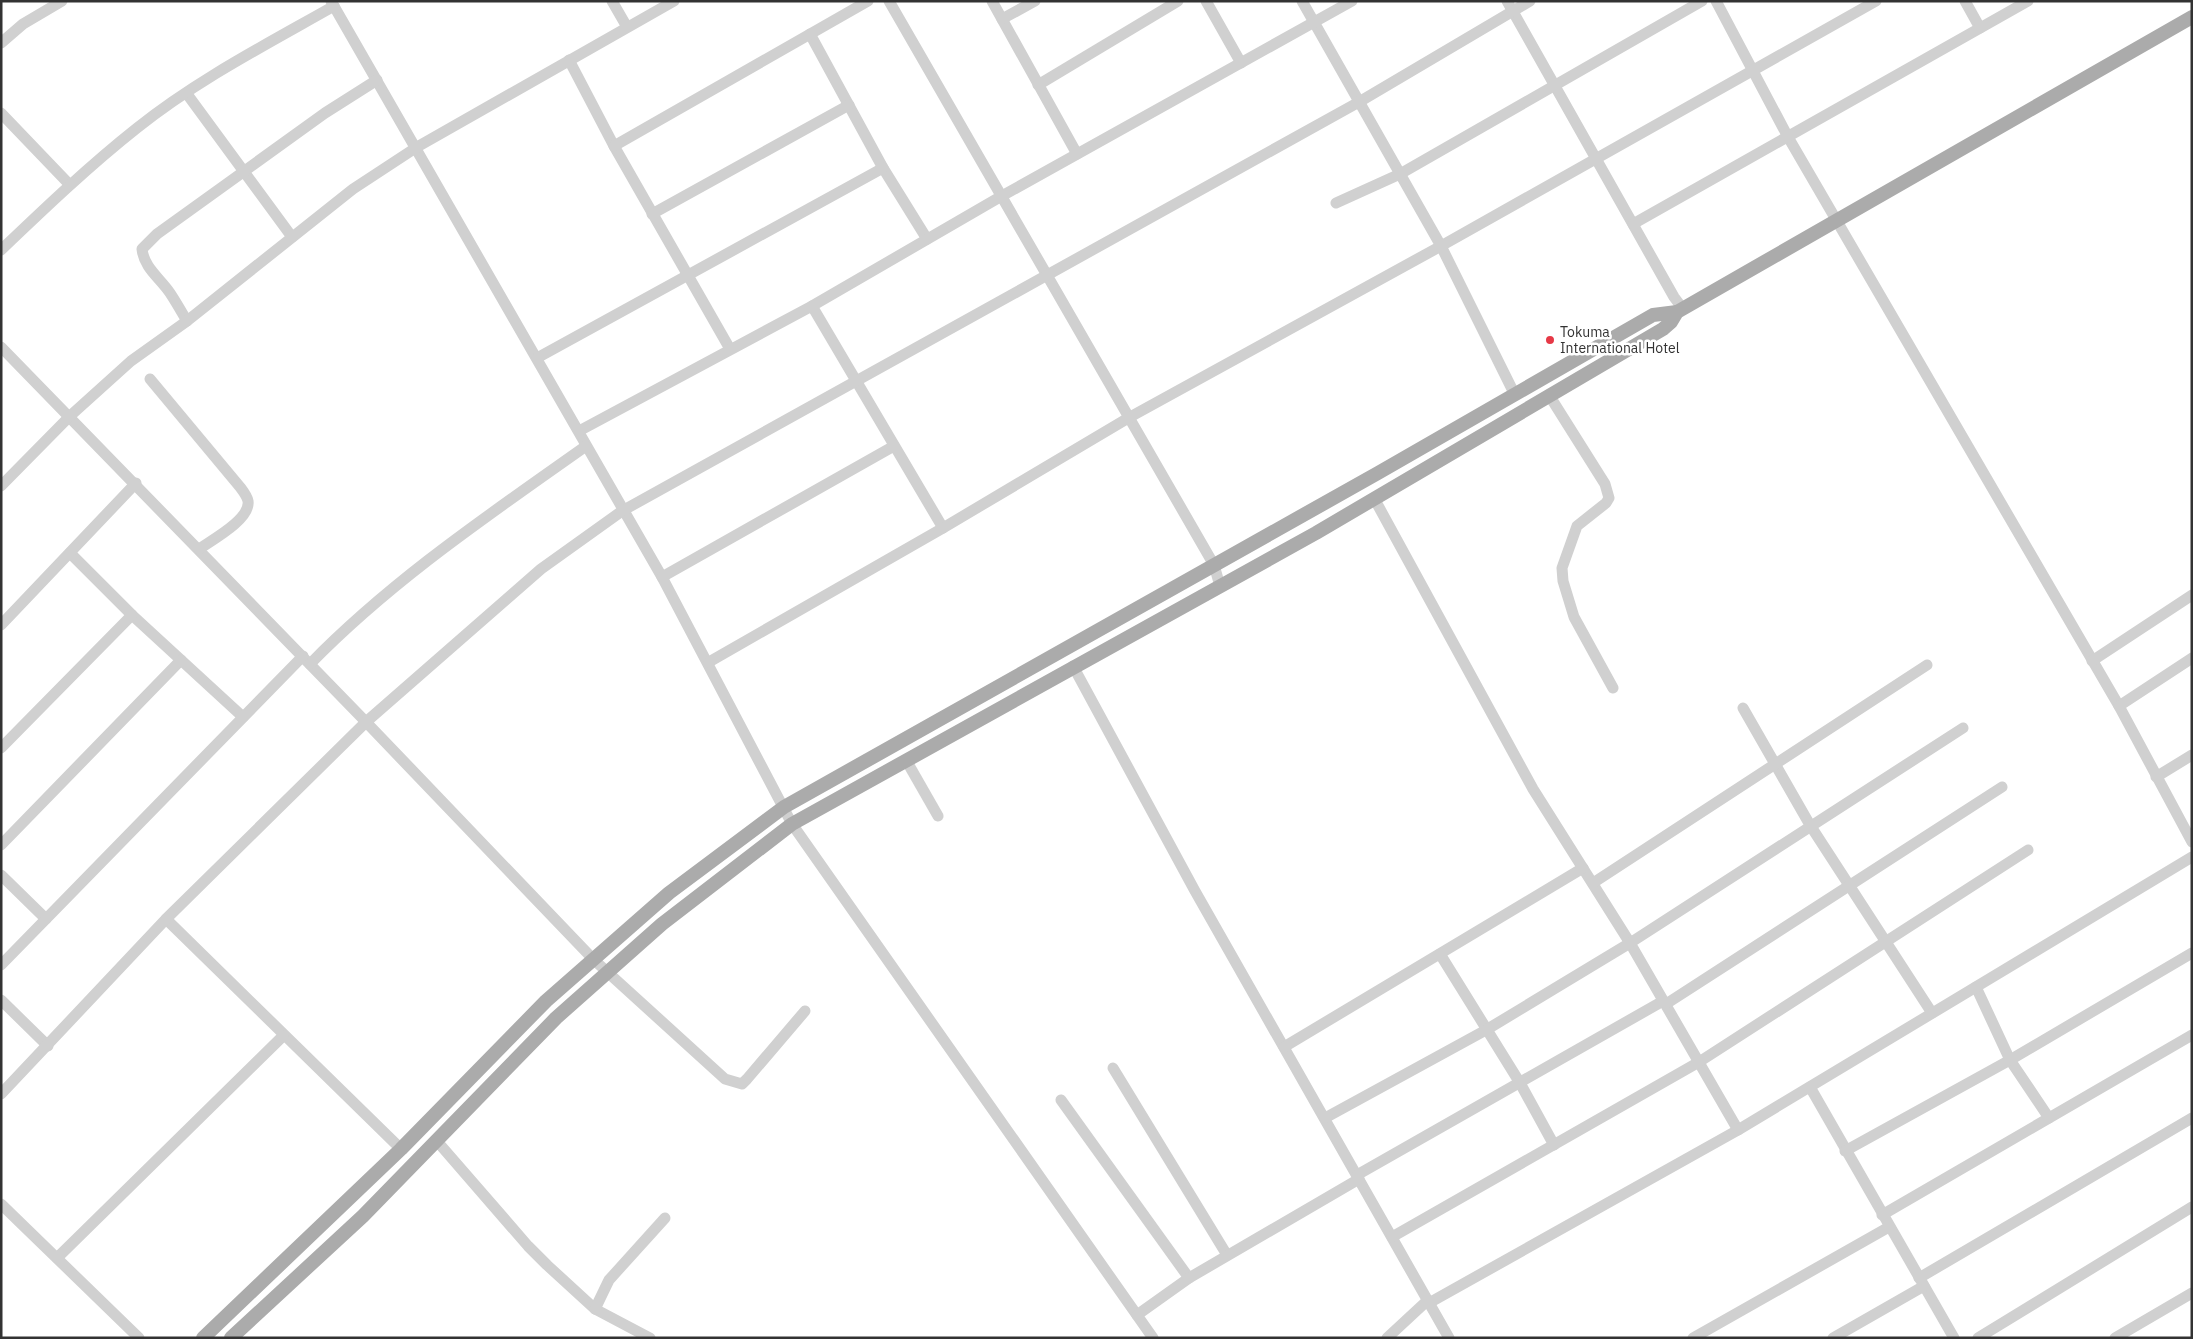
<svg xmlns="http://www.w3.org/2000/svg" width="2193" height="1339" viewBox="0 0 2193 1339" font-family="'IBM Plex Sans',sans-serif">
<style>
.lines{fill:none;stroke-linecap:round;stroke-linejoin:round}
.minor{stroke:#d0d0d0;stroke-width:11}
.major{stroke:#ababab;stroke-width:14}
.poi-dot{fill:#e63946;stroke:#fff;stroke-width:2}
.labels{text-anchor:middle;stroke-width:5;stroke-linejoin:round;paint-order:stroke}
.poi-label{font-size:14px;fill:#333;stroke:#fff;text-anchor:start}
</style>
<rect width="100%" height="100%" fill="#fff"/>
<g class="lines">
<g class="minor">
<polyline points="331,1 662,577 792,824 1153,1338"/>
<polyline points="612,1 627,27"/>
<polyline points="889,1 1214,565 1220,586"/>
<polyline points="992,1 1077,154"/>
<polyline points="1206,1 1241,63"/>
<polyline points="1302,1 1441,246 1514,393"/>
<polyline points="1507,1 1674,297 1683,309"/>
<polyline points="1716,1 1788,137 2119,706 2192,842"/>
<polyline points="1965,1 1980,28"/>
<polyline points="1002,19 1035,1"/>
<polyline points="810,34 883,168 927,239"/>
<polyline points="1,43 23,24 62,1"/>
<polyline points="569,60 614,146 730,349"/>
<polyline points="1038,85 1178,1"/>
<polyline points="187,94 292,237"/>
<polyline points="1,113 69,184"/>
<polyline points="614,146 868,1"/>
<polyline points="1336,203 1400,174 1702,1"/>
<polyline points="652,214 849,105"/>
<polyline points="1633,224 2028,1"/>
<path d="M1 250C45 208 89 166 137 128 197 80 267 44 334 6"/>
<polyline points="812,306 943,528"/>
<path d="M187 321C181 311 176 302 170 293 160 278 144 268 142 249L157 234 325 113 377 80"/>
<polyline points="1,347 366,722 593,959 725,1079 742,1084 747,1079 805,1011"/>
<polyline points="537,358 883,168"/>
<path d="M150 379 240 487C243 491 247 496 248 501 251 519 212 540 199 549"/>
<polyline points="1549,395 1605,484 1609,498 1606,503 1577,526 1562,568 1563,581 1574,617 1613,688"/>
<polyline points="579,431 812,306 1000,197 1352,1"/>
<polyline points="1,486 70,416 131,361 187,321 353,189 417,147 674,1"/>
<polyline points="1375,500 1533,789 1630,943 1738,1130"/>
<polyline points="70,553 132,615 243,717"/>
<polyline points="662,577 894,446"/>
<polyline points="1,625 136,483"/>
<polyline points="2092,661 2192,595"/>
<polyline points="709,662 943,528 1130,417 1441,246 1876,1"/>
<path d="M310 664C392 580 490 514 586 446"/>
<polyline points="1073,666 1195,891 1449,1338"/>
<polyline points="2119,706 2192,658"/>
<polyline points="1743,708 1810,825 1932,1013"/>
<polyline points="1,748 132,615"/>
<polyline points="906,760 938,816"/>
<polyline points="2156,777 2192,755"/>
<polyline points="1,845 181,660"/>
<polyline points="1,875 46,919"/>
<polyline points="1593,883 1927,665"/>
<polyline points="166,919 401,1149"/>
<polyline points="1440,954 1520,1083 1554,1145"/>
<polyline points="1,965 303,656"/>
<polyline points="1976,987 2010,1060 2049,1118"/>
<polyline points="1,1000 48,1046"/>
<polyline points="1666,1004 2002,787"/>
<polyline points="1284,1047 1583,868"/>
<polyline points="1113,1068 1227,1255"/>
<polyline points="1810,1087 1954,1338"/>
<polyline points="1,1094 166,919 366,722 541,569 622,511 1359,102 1530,1"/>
<polyline points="1061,1100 1189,1278"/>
<polyline points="1325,1118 1486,1030 1630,943 1963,728"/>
<polyline points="436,1140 528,1246 547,1265 595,1309 650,1338"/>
<polyline points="1845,1151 2010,1060 2192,953"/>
<polyline points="1357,1175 1663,1001"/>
<polyline points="1,1204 139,1338"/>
<polyline points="1882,1215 2192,1035"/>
<polyline points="1392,1237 1699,1062 2028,850"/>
<polyline points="57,1258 283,1036"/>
<polyline points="1919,1278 2192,1118"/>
<polyline points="1429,1303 1738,1130 2192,857"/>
<polyline points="595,1309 609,1280 665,1218"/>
<polyline points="1137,1315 1189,1278 1359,1179"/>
<polyline points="1387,1338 1428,1300"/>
<polyline points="1693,1338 1889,1227"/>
<polyline points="1833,1338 1924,1286"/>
<polyline points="1978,1338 2192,1207"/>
<polyline points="2115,1338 2192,1293"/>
</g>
<g class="major">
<polyline points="203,1338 401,1149 546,1001 669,893 784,807 1378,473 1653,315 1677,312"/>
<polyline points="231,1338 363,1216 556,1018 662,924 792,824 1316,533 1663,329 1671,322 1677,312 2192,17"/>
</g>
</g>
<circle class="poi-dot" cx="1550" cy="340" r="5"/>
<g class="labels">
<g class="poi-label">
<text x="1560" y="337">Tokuma<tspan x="1560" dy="16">International Hotel</tspan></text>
</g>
</g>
<rect width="2193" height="1339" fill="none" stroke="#333333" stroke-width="5"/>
</svg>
